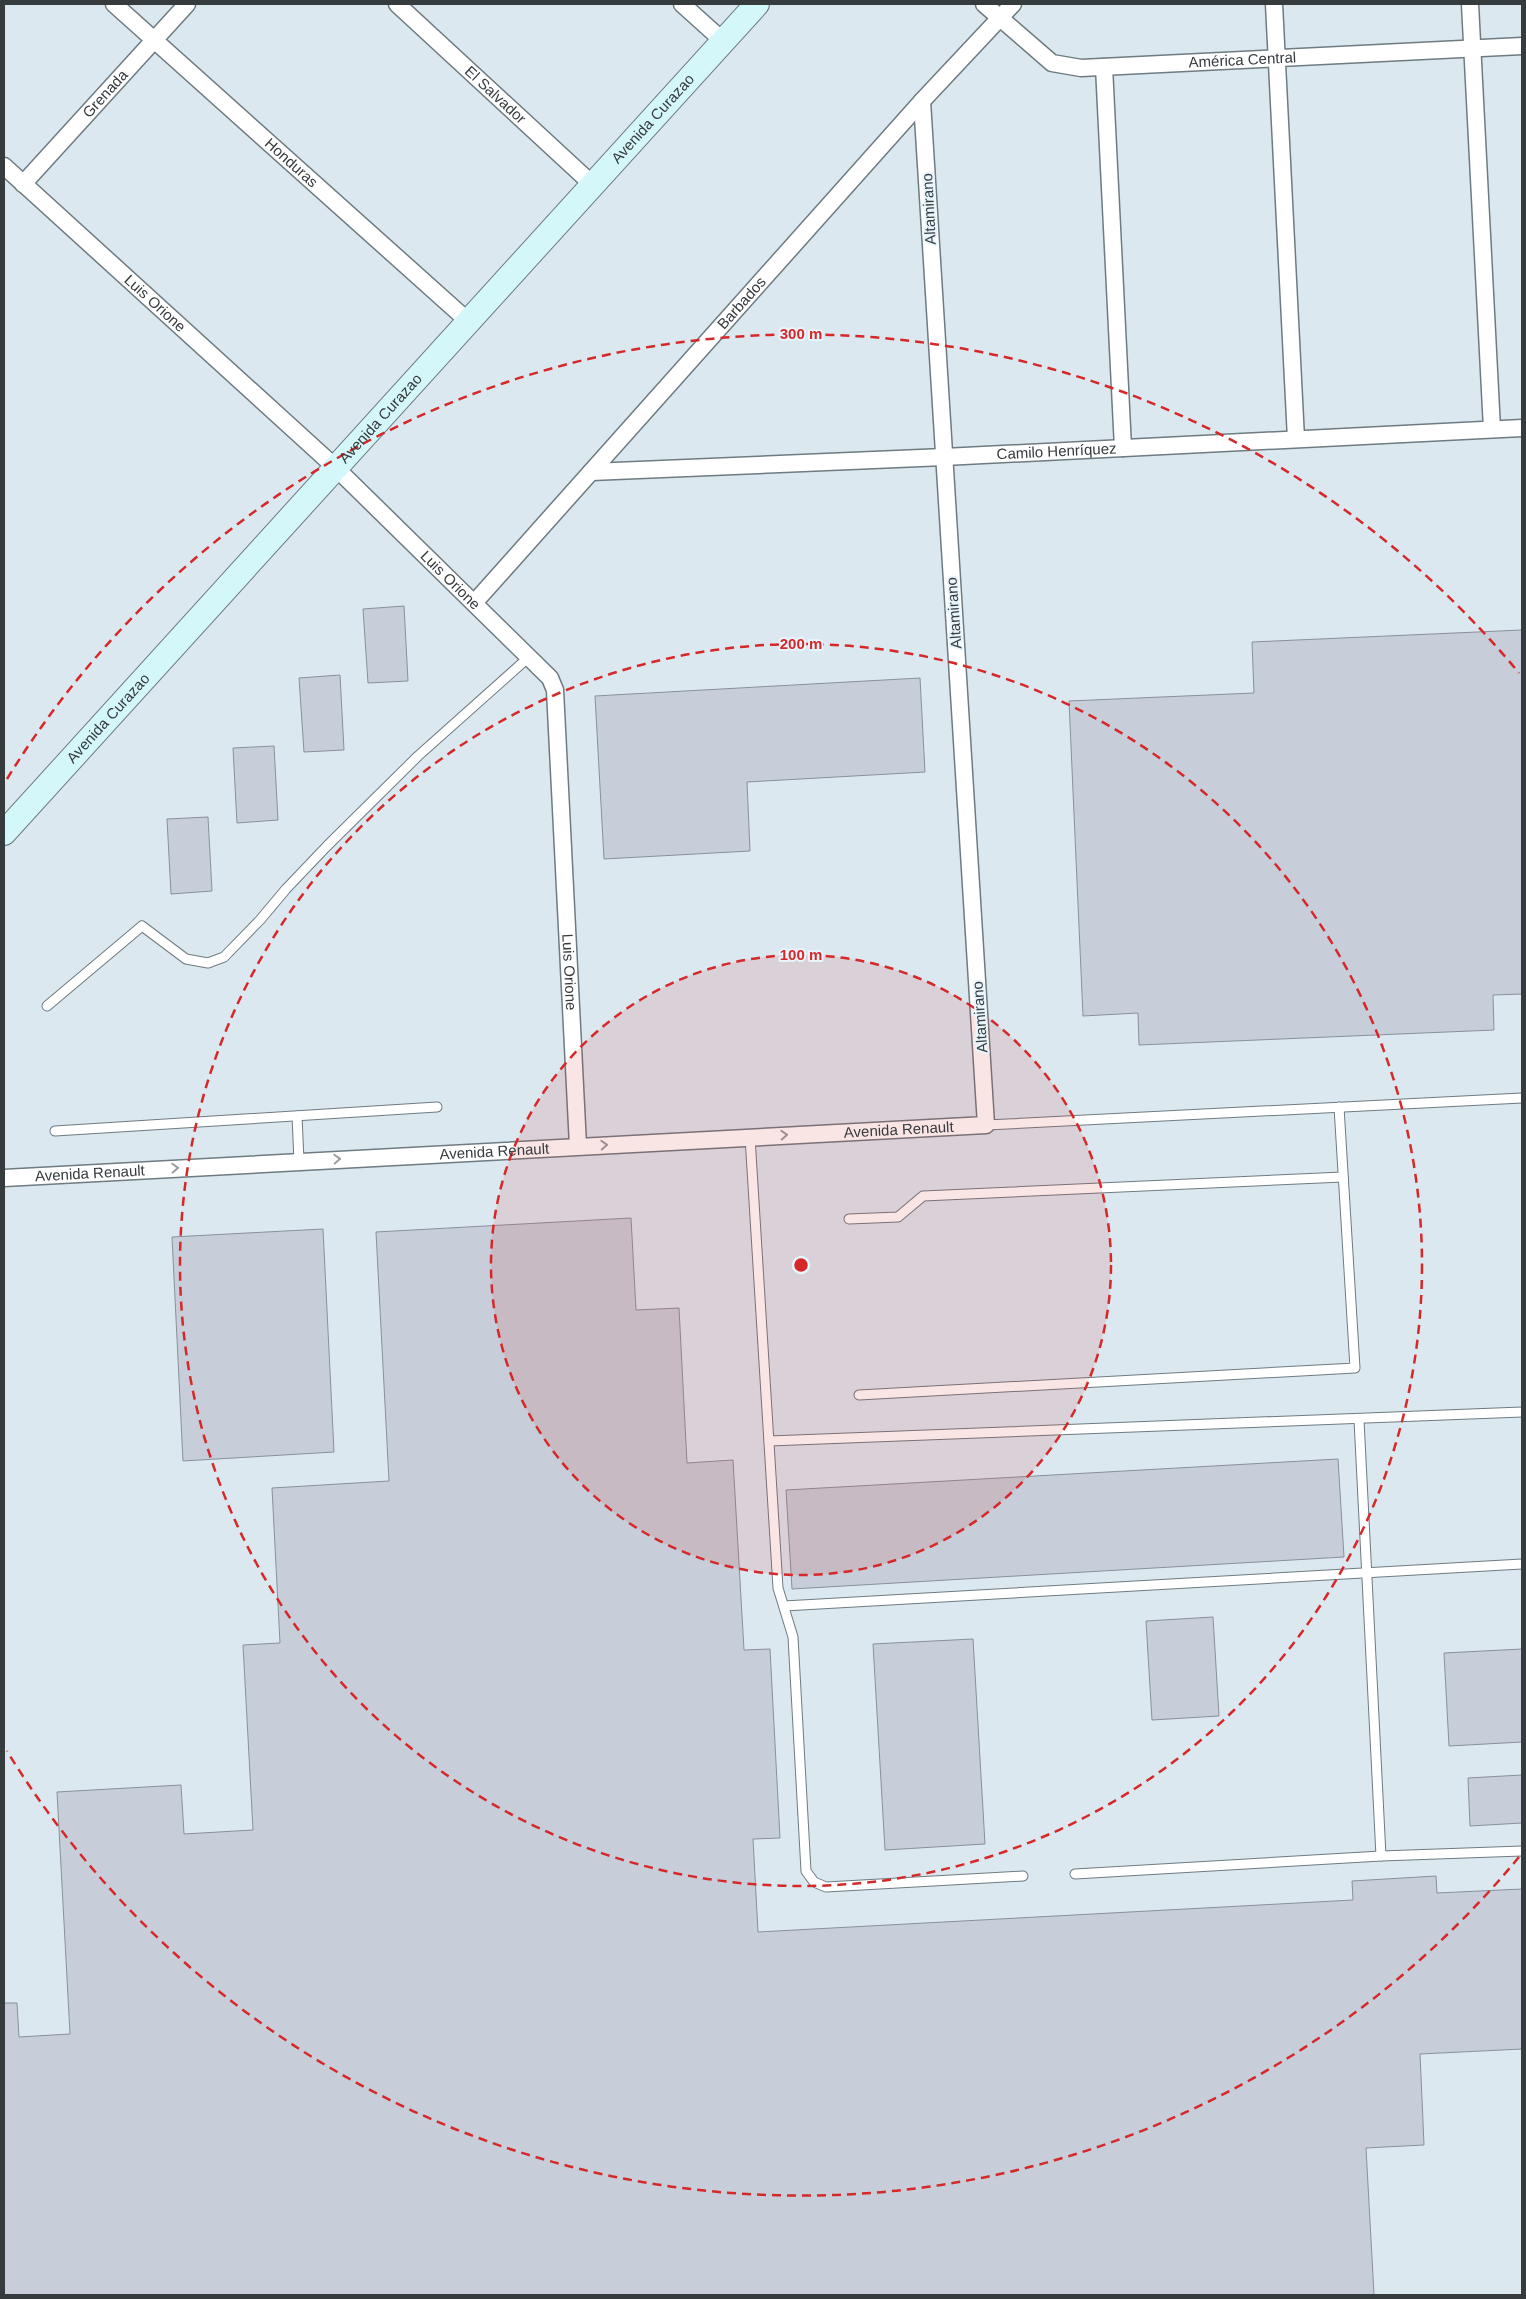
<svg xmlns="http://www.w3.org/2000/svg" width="1526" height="2299" viewBox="0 0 1526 2299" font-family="Helvetica,sans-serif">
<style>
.building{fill:#c7ced9;stroke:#89909b}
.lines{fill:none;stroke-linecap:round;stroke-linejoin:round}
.lane-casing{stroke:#6e7b81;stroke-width:11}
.street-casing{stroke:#6e7b81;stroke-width:19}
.secondary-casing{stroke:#6e7b81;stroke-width:26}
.lane{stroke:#fff;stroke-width:9}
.street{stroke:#fff;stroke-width:16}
.secondary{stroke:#d4f8fa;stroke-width:24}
.oneway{stroke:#9a9d9e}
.ring{fill:none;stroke:#d62828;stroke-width:2.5;stroke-dasharray:9 6}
.labels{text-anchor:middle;stroke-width:4;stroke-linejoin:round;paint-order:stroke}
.street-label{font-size:15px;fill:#363b3e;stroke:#e8f5fc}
.centre{fill:#d62828;stroke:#e8f5fc;stroke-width:2.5}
.ring-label{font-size:15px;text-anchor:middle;font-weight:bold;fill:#d62828;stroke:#e8f5fc;stroke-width:4;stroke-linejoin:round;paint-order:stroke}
</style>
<rect width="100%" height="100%" fill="#dbe8ef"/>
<g class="building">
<polygon points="404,606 408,681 368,683 363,609"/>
<polygon points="1522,630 1522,994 1493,995 1494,1030 1139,1045 1138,1013 1083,1016 1069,701 1254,693 1252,642"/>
<polygon points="340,675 344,750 304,752 299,678"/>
<polygon points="920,678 925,772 747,782 750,851 604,859 595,696"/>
<polygon points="274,746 278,820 237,823 233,748"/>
<polygon points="208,817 212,891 171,894 167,819"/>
<polygon points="631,1218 636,1310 679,1308 687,1463 733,1460 744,1650 770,1649 780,1838 753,1839 758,1932 1353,1900 1352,1881 1436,1876 1437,1893 1522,1889 1522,2049 1420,2054 1424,2145 1366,2148 1374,2295 4,2295 4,2003 17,2003 19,2037 70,2034 57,1792 181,1785 184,1834 253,1830 243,1645 280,1643 272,1488 389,1481 376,1232"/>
<polygon points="323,1229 334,1452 183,1461 172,1237"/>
<polygon points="1338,1459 1344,1557 792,1589 786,1490"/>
<polygon points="1213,1617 1219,1716 1152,1720 1146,1621"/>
<polygon points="973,1639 985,1844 885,1850 873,1644"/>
<polygon points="1522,1649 1522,1742 1449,1746 1444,1653"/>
<polygon points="1522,1775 1522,1823 1470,1826 1468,1778"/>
</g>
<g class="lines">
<defs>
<g id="lane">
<polyline points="47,1006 142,926 186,959 208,963 224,957 260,920 286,889 327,846 418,756 529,657"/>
<polyline points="297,1116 299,1161"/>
<polyline points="986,1125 1522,1098"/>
<polyline points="55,1131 437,1107"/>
<polyline points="750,1137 778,1588 793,1637 806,1871 814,1882 826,1887 1023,1876"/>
<polyline points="849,1219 898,1217 923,1196 1343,1177"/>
<polyline points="859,1395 1355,1368 1339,1107"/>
<polyline points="1359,1420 1381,1856"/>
<polyline points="769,1441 1522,1412"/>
<polyline points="784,1606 1522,1564"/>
<polyline points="1075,1874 1381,1856 1522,1851"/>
</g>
<g id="street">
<path id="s1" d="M114 4 469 322"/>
<path id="s2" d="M397 4 593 185"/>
<polyline points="682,4 723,41"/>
<path id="s3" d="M984 4 1052 63 1081 68 1522 46"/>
<polyline points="1274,4 1296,439"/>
<polyline points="1470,4 1492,429"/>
<polyline points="1104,67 1123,448"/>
<path id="s4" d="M4 166 336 468 550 678 555 690 578 1146"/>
<path id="s5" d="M23 184 187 4"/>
<path id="s6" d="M591 472 944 457 1522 428"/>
<path id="s7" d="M474 603 922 101 1013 4"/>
<path id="s8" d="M4 1178 986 1125 922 101"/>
</g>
<g id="secondary">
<path id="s9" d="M4 833 757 4"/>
</g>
</defs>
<use href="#lane" class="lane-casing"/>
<use href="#street" class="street-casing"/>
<use href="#secondary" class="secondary-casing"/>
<use href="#lane" class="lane"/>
<use href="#street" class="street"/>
<use href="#secondary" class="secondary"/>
</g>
<defs><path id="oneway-chevron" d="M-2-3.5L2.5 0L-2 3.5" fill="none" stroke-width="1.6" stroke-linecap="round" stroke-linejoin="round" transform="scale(1.25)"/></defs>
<g class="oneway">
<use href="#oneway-chevron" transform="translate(784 1135) rotate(-3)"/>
<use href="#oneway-chevron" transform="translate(604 1145) rotate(-3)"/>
<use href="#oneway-chevron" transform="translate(337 1159) rotate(-3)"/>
<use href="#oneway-chevron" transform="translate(175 1168) rotate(-3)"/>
</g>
<circle cx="801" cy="1265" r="310" fill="#d62828" fill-opacity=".12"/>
<g class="ring">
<circle cx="801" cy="1265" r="310"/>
<circle cx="801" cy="1265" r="621"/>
<path d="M1519 1857A931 931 0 0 1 7 1751M7 779A931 931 0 0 1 1519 673"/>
</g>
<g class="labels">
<g class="street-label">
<text dy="5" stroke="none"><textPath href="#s3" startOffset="281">América Central</textPath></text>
<text dy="5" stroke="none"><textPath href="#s5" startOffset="122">Grenada</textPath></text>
<text dy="5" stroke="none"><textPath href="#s2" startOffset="134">El Salvador</textPath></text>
<text dy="5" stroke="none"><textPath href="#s9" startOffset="965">Avenida Curazao</textPath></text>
<text dy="5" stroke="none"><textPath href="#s1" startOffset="238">Honduras</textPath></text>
<text transform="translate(929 209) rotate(-93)" y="5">Altamirano</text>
<text dy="5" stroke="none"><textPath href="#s7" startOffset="402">Barbados</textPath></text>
<text dy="5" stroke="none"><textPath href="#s4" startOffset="204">Luis Orione</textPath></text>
<text dy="5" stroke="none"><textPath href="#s9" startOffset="560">Avenida Curazao</textPath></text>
<text dy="5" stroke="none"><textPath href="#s6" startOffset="466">Camilo Henríquez</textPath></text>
<text dy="5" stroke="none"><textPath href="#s4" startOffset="609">Luis Orione</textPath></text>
<text transform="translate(954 613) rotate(-94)" y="5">Altamirano</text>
<text dy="5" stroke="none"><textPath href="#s9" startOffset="155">Avenida Curazao</textPath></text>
<text dy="5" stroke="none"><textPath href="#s4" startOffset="1044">Luis Orione</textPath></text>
<text transform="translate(980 1017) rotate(-94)" y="5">Altamirano</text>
<text dy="5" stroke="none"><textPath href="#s8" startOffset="896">Avenida Renault</textPath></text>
<text dy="5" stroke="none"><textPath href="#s8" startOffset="491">Avenida Renault</textPath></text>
<text dy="5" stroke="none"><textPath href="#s8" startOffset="86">Avenida Renault</textPath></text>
</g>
</g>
<circle cx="801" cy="1265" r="8" class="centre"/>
<g class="ring-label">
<text x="801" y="339">300 m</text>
<text x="801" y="649">200 m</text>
<text x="801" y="960">100 m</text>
</g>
<rect width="1526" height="2299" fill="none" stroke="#363b3e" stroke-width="10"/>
</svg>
